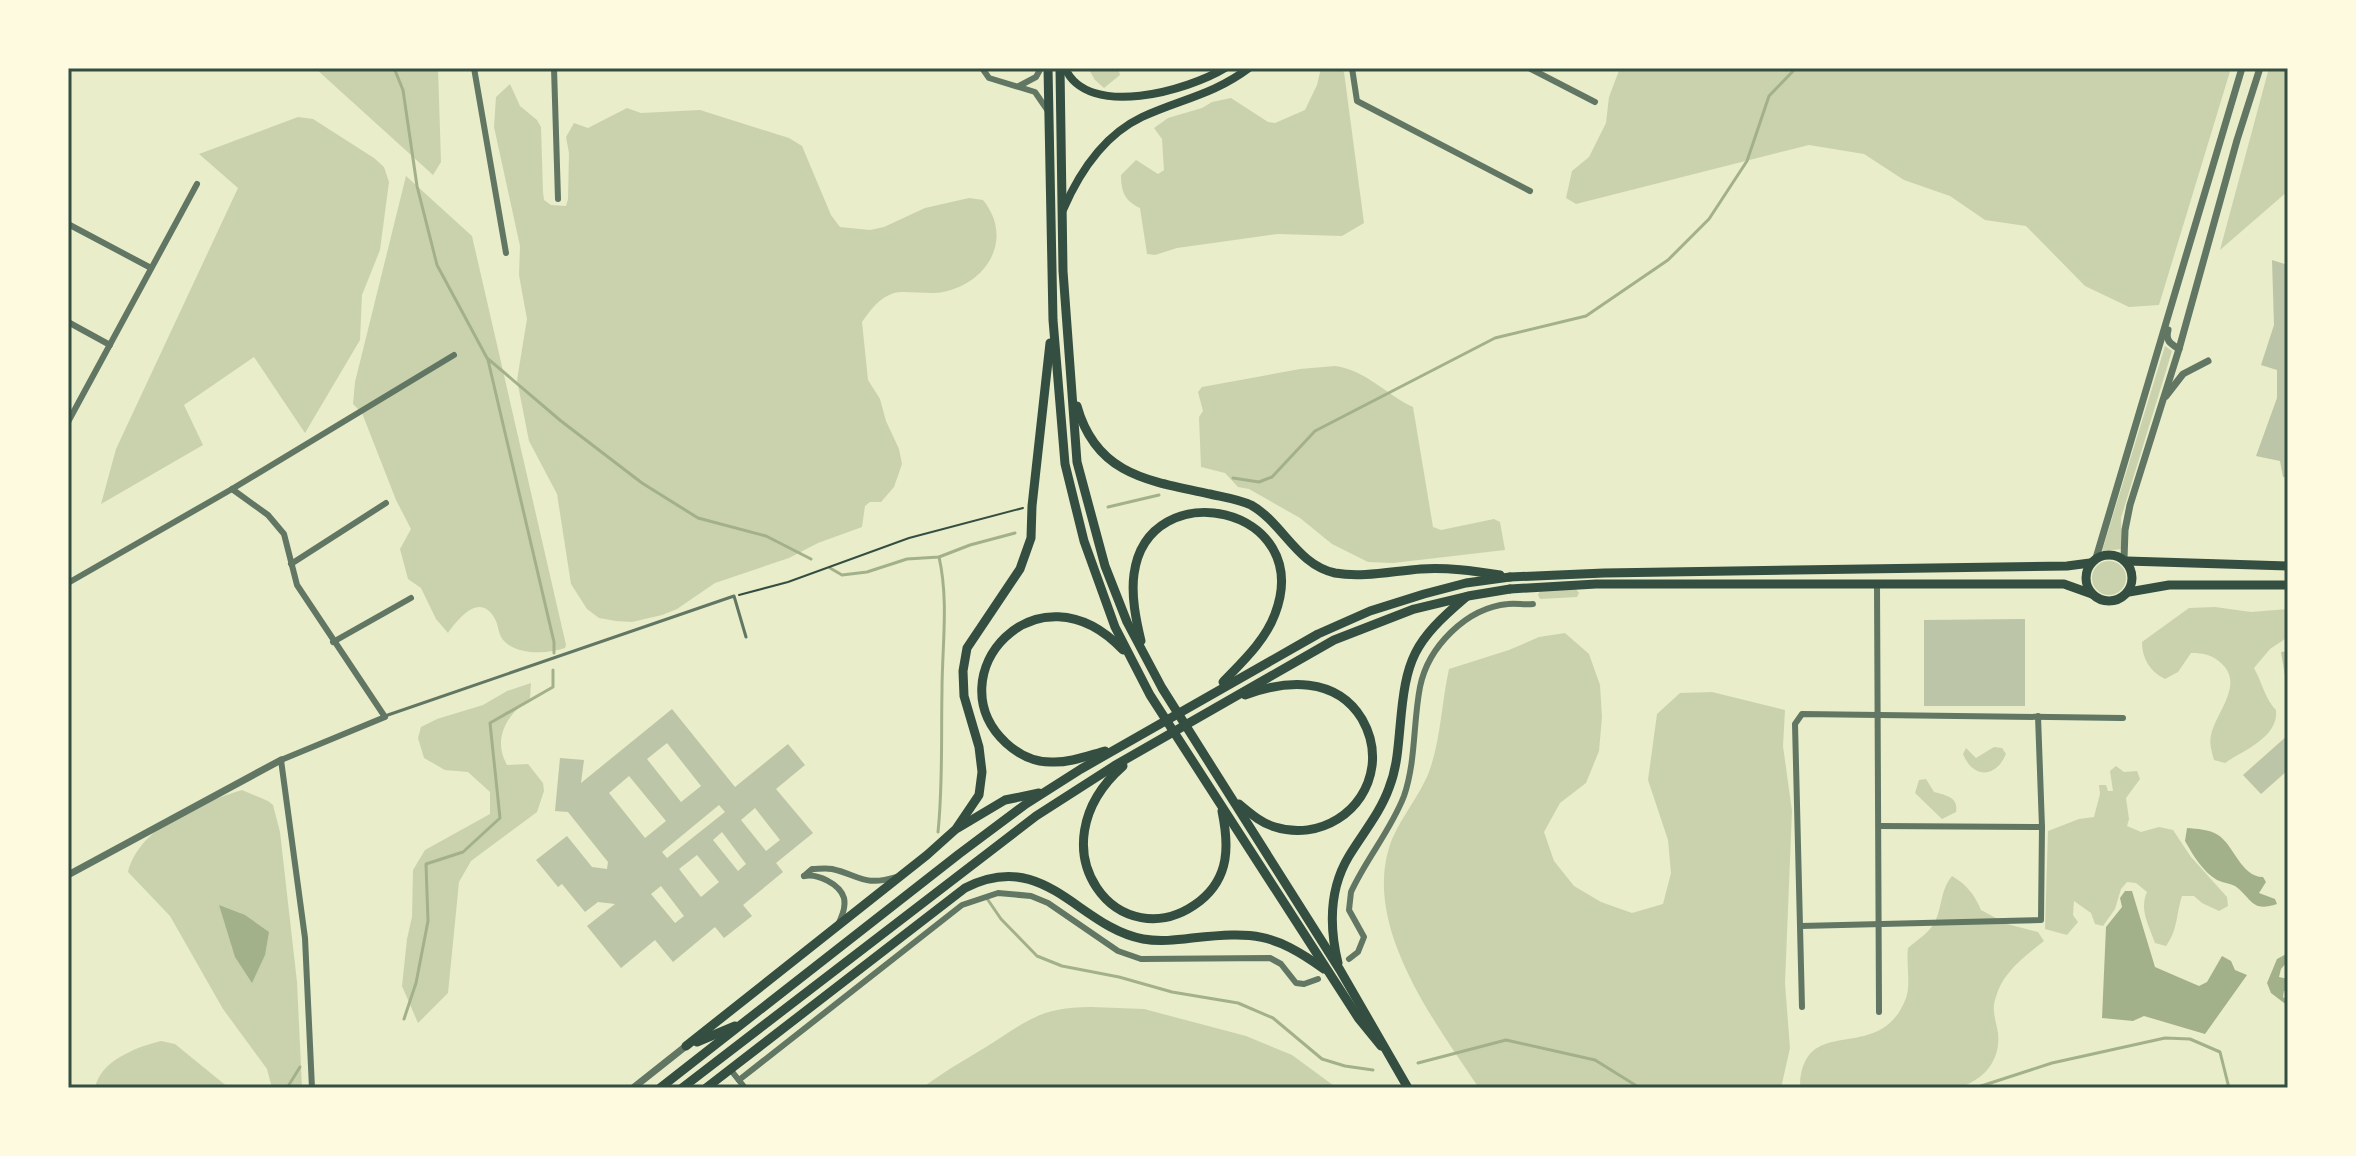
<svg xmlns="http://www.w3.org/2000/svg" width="2356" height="1156" viewBox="0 0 2356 1156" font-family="'Fira Sans Condensed',sans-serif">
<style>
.green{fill:#cad2ad}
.water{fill:#a3b18a}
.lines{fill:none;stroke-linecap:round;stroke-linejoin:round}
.stream{stroke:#a3b18a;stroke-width:3}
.building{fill:#bcc5a7;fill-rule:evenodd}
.path{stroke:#344e41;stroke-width:2}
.service{stroke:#617663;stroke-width:3}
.minor{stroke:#617663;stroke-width:6}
.tertiary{stroke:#617663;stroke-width:7}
.secondary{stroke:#344e41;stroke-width:8}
.primary{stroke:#344e41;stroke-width:9}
.trunk{stroke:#344e41;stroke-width:9}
.neatline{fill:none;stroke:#344e41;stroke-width:3}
</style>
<rect width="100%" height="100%" fill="#e9edc9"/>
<g class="green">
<polygon points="315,68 438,68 441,162 433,175"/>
<polygon points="1088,68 1118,68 1120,75 1104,88 1095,80"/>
<path d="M1321 68H1338L1344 72 1364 223 1342 236 1278 234 1177 248 1155 255 1147 254 1140 208C1125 201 1121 192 1121 175L1136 160 1158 174 1164 170 1162 139 1154 128 1168 118 1202 108 1212 102 1231 98 1268 122 1275 123 1305 110 1317 85Z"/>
<polygon points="1620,68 2231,68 2159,305 2129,307 2085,286 2026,226 1985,220 1950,196 1904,180 1864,154 1809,145 1576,204 1566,198 1572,171 1589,157 1606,123 1609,97"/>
<polygon points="2269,68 2288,68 2288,191 2220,250"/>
<path d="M510 84 520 106 537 120 541 127 543 192 544 200 551 205 566 206 568 199 569 153 566 137 574 123 588 128 627 108 641 113 700 110 789 138 802 146 831 215 840 227 870 230 884 227 925 208 969 198 983 200C1014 238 988 283 943 292 929 295 905 290 894 293 879 298 871 309 862 322L868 380 880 399 886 421 899 449 902 464 894 487 881 502H870L865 506 862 527 818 543 789 558 715 583 677 609 662 615 632 622 616 621 599 618 587 609 571 584 557 494 529 441 517 380 527 319 519 275 520 246 494 127 496 97Z"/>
<polygon points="298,117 313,119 374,158 384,167 389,182 380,250 362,295 360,340 305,433 254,357 184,405 203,445 101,504 116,449 238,188 199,154"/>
<path d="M406 176 472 236 566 645 565 648C548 654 519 655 505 642 498 636 499 626 495 619 480 591 458 619 448 633L436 619 421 588 408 579 400 549 411 529 396 500 362 413 353 404 355 382Z"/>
<polygon points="2165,346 2172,351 2121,518 2122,549 2102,551"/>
<path d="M1335 366C1366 370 1385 394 1413 407L1433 527 1441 530 1494 519 1500 522 1505 550 1393 563 1368 562 1332 544 1300 518 1249 489 1238 487 1225 473 1201 467 1199 417 1203 411 1198 392 1202 387 1300 369Z"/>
<circle cx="2109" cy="578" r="17"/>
<polygon points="1576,589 1579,593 1577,597 1540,599 1538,595 1540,591"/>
<path d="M2215 607 2251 612 2288 609V637L2270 649 2254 668C2261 680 2266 701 2276 710 2279 737 2244 750 2225 763L2214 760C2212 752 2209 744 2211 735 2216 712 2245 684 2221 663 2212 655 2204 653 2191 653L2178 672 2165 679C2150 672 2142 658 2142 642L2189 608Z"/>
<path d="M1565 633 1589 654 1600 685 1602 717 1599 751 1586 783 1560 803 1544 832 1554 861 1574 886 1601 902 1632 913 1663 904 1671 873 1668 840 1648 780 1657 714 1680 693 1712 692 1785 710 1783 746 1792 811 1785 983 1790 1048 1781 1088H1479C1436 1024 1364 929 1389 848 1398 819 1422 795 1431 766 1441 735 1442 700 1449 669L1509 650 1539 637Z"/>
<path d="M531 683 530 698C507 715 492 738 507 765L528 764 543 783 544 791 537 812 471 861 459 882 448 993 418 1023 402 986 407 939 412 917 413 870 425 850 490 814V792L468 772 445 770 424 758 418 738 421 727 437 719 483 705 507 691Z"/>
<path d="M1994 747 2002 748 2006 754C1996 778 1973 779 1963 754L1966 748 1976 758Z"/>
<path d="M2116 766 2124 772 2137 771 2140 779 2126 798 2129 819 2127 826 2141 832 2159 827 2173 830 2191 857 2227 897 2228 906 2219 911 2202 903 2194 896H2182C2176 914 2178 930 2166 946L2155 943C2149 925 2139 910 2147 892L2136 883 2127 882 2121 889 2115 909 2103 926 2095 924 2091 913 2074 901 2073 915 2078 922 2067 935 2045 929 2048 831 2079 819 2094 817 2100 794 2099 785H2106L2108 791H2113L2110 771Z"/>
<path d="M1926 779 1934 792C1945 795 1959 797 1956 812L1942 819 1915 793 1919 780Z"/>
<path d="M242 790 268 801 273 805 280 832 297 982 302 1088H272L267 1069 223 1009 170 916 128 872C140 826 200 803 242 790Z"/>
<path d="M1952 876C1967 885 1974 894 1981 910L2007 924 2038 932 2044 941C2024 957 2003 972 1996 997 1991 1010 1996 1020 1998 1033 2001 1061 1983 1081 1957 1088H1804L1800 1084C1805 1011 1880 1067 1906 998 1911 984 1906 964 1908 948 1916 941 1927 934 1933 925 1943 909 1939 892 1952 876Z"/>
<path d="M1091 1007 1144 1009 1246 1036 1292 1055 1337 1088H922C946 1070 972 1056 997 1040 1032 1017 1047 1007 1091 1007Z"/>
<path d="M161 1041 175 1044 229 1088H95C100 1061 136 1047 161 1041Z"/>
</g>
<g class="water">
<path d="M2187 828C2197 829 2209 829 2218 835 2234 845 2241 877 2263 877L2266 882 2259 893 2275 899 2277 904C2251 913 2252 898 2235 886 2229 883 2223 883 2217 880 2203 872 2193 855 2185 841Z"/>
<polygon points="2125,891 2132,891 2155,967 2199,986 2207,982 2222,956 2231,961 2235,970 2247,975 2205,1034 2144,1016 2133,1021 2102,1018 2106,927 2122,907 2120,898"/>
<polygon points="219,905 245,915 269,932 265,955 252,983 235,957"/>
<polygon points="2288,953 2288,961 2281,969 2279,977 2288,979 2288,991 2284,991 2283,997 2288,1001 2288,1006 2271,993 2267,983 2277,959"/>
</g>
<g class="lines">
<g class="stream">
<polyline points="394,68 403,90 417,186 437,265 487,358 561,421 642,483 698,518 766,536 811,559"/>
<polyline points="488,360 554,642 554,653"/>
<polyline points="1233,478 1259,482 1272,477 1315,431 1495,338 1586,316 1668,260 1709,219 1747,161 1769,96 1796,68"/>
<polyline points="1108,507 1159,495"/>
<polyline points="830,568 842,575 867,572 907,559 939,557 970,545 1015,533"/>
<path d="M938 832C943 784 941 738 942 691 942 646 949 601 939 557"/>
<polyline points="988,900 1001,919 1037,956 1062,966 1119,977 1172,992 1238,1003 1273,1018 1322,1059 1345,1066 1373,1070"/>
<polyline points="404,1019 416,983 428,921 426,864 463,852 500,818 490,723 553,687 553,670"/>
<polyline points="1418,1063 1506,1040 1595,1060 1640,1088"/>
<polyline points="287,1088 300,1067"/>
<polyline points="1975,1088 2052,1063 2165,1038 2190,1039 2220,1052 2229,1088"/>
</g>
</g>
<g class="building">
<polygon points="2272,260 2288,265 2288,478 2283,477 2280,461 2256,456 2277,398 2277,370 2261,365 2274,325"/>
<polygon points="2025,619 2025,706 1924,706 1924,620"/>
<polygon points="2288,651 2288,681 2286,682 2281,652"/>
<path d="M672 709 735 787 788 744 805 765 776 789 813 833 776 863 783 872 743 905 752 916 724 938 715 927 673 962 655 940 621 968 587 926 615 904 598 902 585 912 562 884 558 887 536 860 567 836 592 867 607 869 608 862 568 812 555 811 560 758 584 760 581 783ZM667 743 701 786 681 802 647 759ZM629 776 666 821 645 838 609 793ZM719 805 725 812 667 858 662 852ZM755 808 780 840 766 851 741 820ZM722 832 746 864 738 871 713 840ZM697 855 719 882 701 897 679 869ZM661 886 684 916 675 923 651 894Z"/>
<polygon points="2288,735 2288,770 2261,794 2243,775"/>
</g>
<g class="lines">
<polyline class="path" points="739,595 788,582 909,538 1023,508"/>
<polyline class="service" points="385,716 734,596 746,637"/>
<g class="minor">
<polyline points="474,68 506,253"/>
<polyline points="554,68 558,199"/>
<polyline points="982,68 989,78 1035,92 1048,111"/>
<polyline points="1352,68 1357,101 1530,191"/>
<polyline points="1529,68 1595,102"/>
<polyline points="1019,86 1036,77 1041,68"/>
<polyline points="68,224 151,268"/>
<polyline points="68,322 110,345"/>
<polyline points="68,422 197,184"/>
<polyline points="232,489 268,515 284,534 297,585 385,717 281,760 305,938 312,1088"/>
<polyline points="291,564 386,503"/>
<polyline points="68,583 232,489 454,355"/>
<polyline points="1877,585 1879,1012"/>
<polyline points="333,642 411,598"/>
<polyline points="1880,826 2042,827"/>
<path d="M804 876 812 869C818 869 826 868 832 869 859 875 864 887 896 877"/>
<path d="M804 876C817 873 840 884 844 898 846 907 842 916 838 925"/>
<polyline points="1801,926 2041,920 2042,827 2038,716"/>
<path d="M1349 959 1358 952 1364 937 1349 910 1351 892C1366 859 1391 830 1404 796 1416 761 1413 723 1420 687 1428 647 1466 608 1508 604 1516 603 1525 605 1533 604"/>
<polyline points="1802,1007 1795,724 1802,714 2123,718"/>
<polyline points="730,1069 745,1088"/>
<polyline points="739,1080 962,905 998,893 1031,896 1048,903 1118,951 1141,959 1270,958 1281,964 1296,983 1304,984 1318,979"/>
</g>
<g class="tertiary">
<path d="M2168 330C2165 341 2171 344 2179 349"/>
<polyline points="2166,396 2183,374 2208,361"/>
<polyline points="2096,558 2242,68"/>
<polyline points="2124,559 2125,530 2130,505 2179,349 2237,140 2260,68"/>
<polyline points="68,875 281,760"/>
<polyline points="633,1088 686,1046"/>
</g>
<g class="secondary">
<path d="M1065 68C1088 120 1189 90 1225 68"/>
<path d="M1063 210C1079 173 1104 135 1142 117 1181 99 1213 95 1249 68"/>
</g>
<g class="primary">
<circle cx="2109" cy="578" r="23"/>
<polyline points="2127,561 2288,566"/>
<polyline points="1510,577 1604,573 2067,566 2090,563"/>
<polyline points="1510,589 1596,584 2064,584 2092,594"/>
<polyline points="2129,592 2169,585 2288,585"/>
</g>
<g class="trunk">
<polyline points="1048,68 1053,320 1065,464 1084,541 1115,627 1150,695 1359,1019 1381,1046"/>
<polyline points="1060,68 1063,271 1077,462 1105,566 1127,622 1162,688 1340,970 1408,1088"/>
<path d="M1077 406C1096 475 1149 481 1210 494 1223 497 1238 499 1251 505 1283 523 1297 565 1335 573 1363 578 1393 571 1421 569 1446 567 1474 571 1500 575"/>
<path d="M1141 641C1136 620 1131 596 1134 574 1148 471 1316 506 1275 614 1265 641 1242 662 1223 682"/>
<path d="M1105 751C1087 756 1069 763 1051 762 1034 762 1018 754 1006 743 934 676 1037 559 1123 650"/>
<path d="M1123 766C1030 848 1120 963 1200 901 1230 877 1229 845 1222 811"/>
<path d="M1239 804C1250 813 1261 823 1275 827 1319 841 1366 812 1372 766 1374 750 1370 733 1362 719 1336 676 1285 680 1245 695"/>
<polyline points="958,828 1005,800 1039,793"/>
<path d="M1338 963C1329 926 1329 889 1349 856 1363 833 1380 813 1389 788 1397 768 1398 748 1400 727 1406 658 1413 642 1466 597"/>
<polyline points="697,1042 735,1026"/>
<polyline points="686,1046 927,855 956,829 979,795 982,772 979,747 964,696 963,671 967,648 1020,569 1031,538 1032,506 1050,343"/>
<polyline points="660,1088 959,854 1026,804 1081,769 1318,634 1370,611 1424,594 1466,583 1510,577"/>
<polyline points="682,1088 1036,816 1114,766 1334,640 1414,609 1468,596 1510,589"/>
<path d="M706 1088 965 888C1045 847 1078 927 1143 939 1160 942 1176 940 1192 938 1254 932 1272 932 1324 969"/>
</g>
</g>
<rect width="2356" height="1156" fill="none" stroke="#fefae0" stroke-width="140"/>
<rect x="70" y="70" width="2216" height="1016" class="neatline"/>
</svg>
